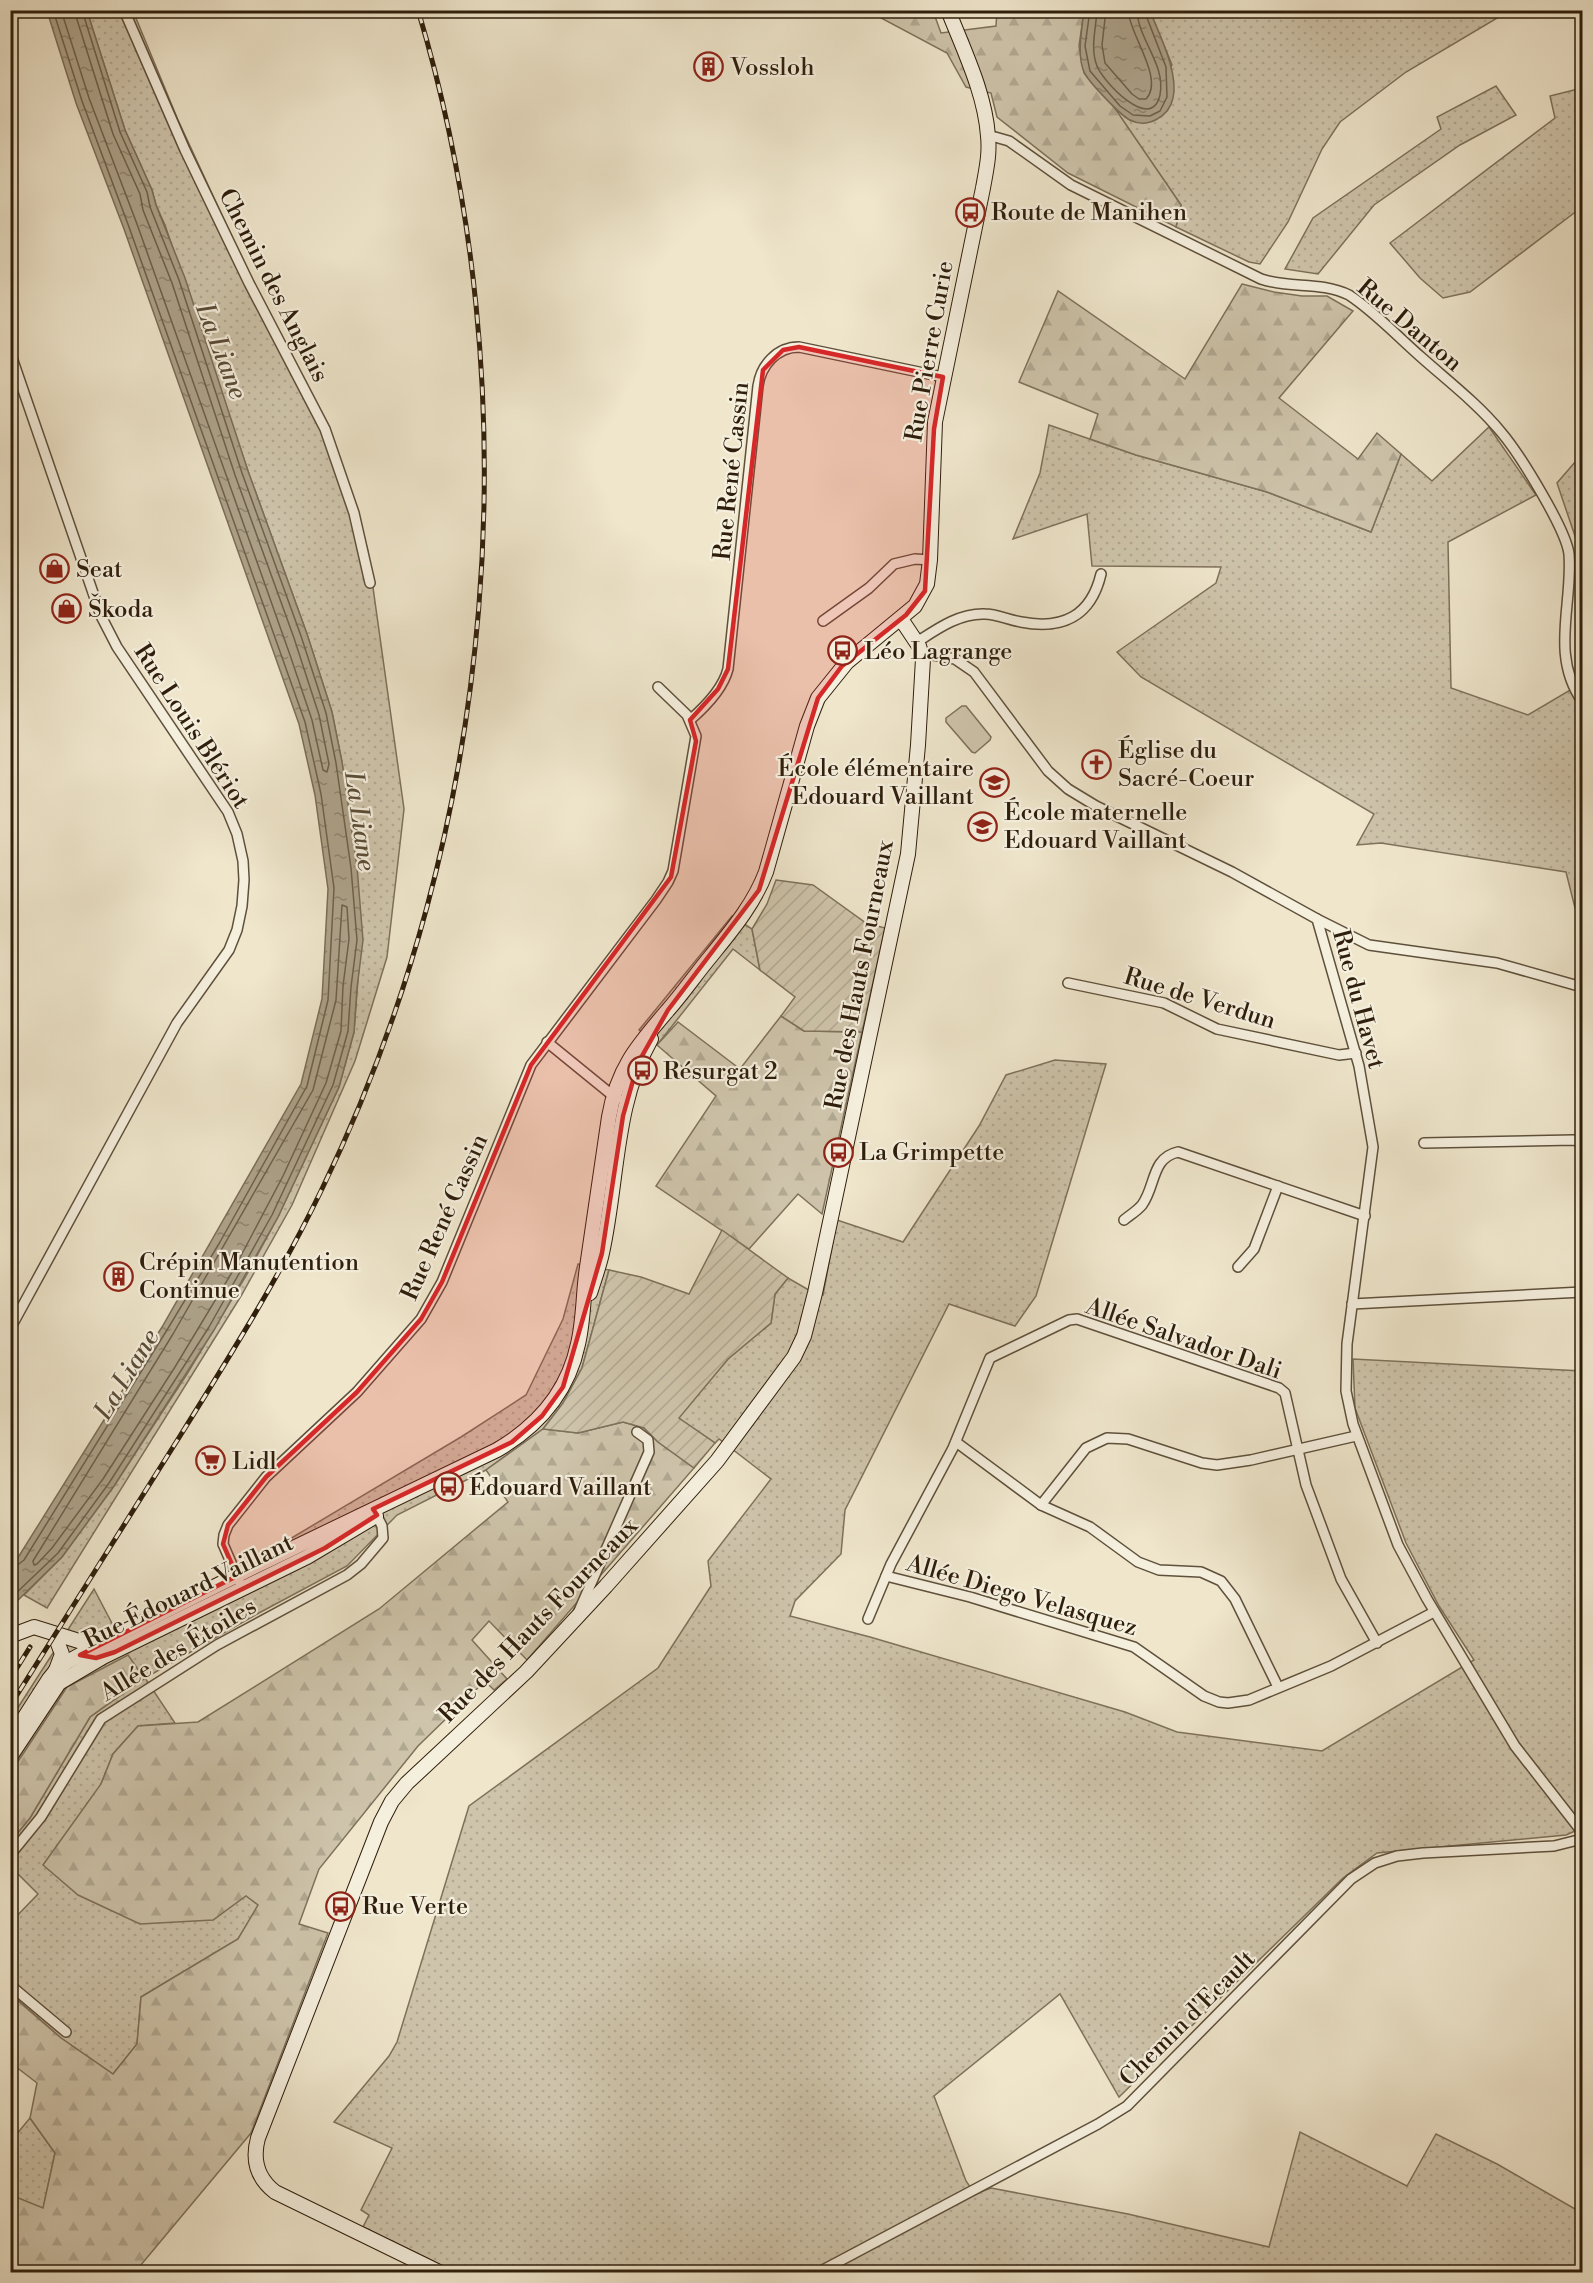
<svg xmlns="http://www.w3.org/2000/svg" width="1593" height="2283" viewBox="0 0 1593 2283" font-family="'Libre Bodoni',serif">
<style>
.grass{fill:url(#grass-dots);stroke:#7e715b;stroke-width:1.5}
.forest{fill:url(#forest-firs);stroke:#7e715b;stroke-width:1.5}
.park{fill:#cec4ab;stroke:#7e715b;stroke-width:1.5}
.garden{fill:url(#garden-furrows);stroke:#7e715b;stroke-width:1.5}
.water{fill:url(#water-ripples);stroke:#7a6d57;stroke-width:1.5}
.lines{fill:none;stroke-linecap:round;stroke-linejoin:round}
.shore{stroke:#6e604a;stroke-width:1.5}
.street-casing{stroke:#5e503b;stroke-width:12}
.secondary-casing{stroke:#2e1e0b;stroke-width:16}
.street{stroke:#f5efde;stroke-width:9}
.secondary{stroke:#f5efde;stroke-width:14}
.rail-casing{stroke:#2e1e0b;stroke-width:5}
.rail{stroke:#f5efde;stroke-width:3;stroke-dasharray:9;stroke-linecap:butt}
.marked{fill:#d62828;fill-opacity:0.2;stroke:#d62828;stroke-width:4.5;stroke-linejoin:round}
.labels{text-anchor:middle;stroke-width:4.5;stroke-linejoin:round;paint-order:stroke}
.poi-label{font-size:24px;fill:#2e1e0b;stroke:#f5efde;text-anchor:start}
.street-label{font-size:24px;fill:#2e1e0b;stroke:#f5efde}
.water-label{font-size:26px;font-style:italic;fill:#5a4c37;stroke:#f5efde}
</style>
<defs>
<pattern id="grass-dots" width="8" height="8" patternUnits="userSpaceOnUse" patternTransform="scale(1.5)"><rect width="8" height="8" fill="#cec4ab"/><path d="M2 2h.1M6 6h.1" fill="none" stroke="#b1a892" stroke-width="1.8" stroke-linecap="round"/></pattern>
<pattern id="forest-firs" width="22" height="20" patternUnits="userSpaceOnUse" patternTransform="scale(1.5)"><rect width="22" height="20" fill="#cec4ab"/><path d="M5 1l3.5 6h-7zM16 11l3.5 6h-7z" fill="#b1a892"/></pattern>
<pattern id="garden-furrows" width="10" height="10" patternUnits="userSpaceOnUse" patternTransform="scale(1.5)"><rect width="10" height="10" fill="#cec4ab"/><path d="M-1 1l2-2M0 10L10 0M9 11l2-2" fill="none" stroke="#b1a892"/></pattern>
<pattern id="water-ripples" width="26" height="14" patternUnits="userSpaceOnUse" patternTransform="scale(1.5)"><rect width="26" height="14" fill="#ada28a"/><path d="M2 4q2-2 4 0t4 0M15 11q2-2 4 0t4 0" fill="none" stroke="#8d836f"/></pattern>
</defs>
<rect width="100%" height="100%" fill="#efe6cc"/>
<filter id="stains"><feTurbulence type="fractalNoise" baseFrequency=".00333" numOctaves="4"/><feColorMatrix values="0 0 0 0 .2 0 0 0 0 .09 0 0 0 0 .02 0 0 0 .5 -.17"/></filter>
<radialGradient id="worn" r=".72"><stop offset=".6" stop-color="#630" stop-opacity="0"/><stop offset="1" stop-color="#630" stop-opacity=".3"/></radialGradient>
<g class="grass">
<polygon points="87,11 133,11 178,120 264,306 323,420 360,520 368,552 404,809 387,957 355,1061 292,1205 241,1296 47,1608 24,1595 62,1557 114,1486 187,1374 246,1276 278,1217 339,1087 354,1032 359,966 358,884 342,762 332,712 307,634 248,471 165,225 156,205 152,190 125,130"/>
<polygon points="1150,11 1509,11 1406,72 1340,122 1322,149 1288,222 1260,264 1249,262 1176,227 1181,205 1115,109 1131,121 1172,65"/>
<polygon points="1496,86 1516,115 1460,145 1374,205 1318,274 1285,269 1313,218 1441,129 1437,117"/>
<polygon points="1582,88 1582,207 1470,292 1443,298 1420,278 1390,243 1555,118 1550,96"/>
<polygon points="1049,425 1136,455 1267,492 1371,532 1401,454 1432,481 1489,427 1536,495 1448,542 1451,688 1528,715 1582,683 1582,916 1575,908 1566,872 1381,843 1357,845 1374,814 1141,677 1117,652 1216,583 1221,567 1092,566 1087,514 1013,539 1040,473"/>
<polygon points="1582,454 1582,571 1578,569 1577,542 1557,483"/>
<polygon points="732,916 752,929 760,970 733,949 657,1045 639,1030"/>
<polygon points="1055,1060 1106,1064 1036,1296 1015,1326 949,1304 845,1510 841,1554 795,1601 790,1616 870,1637 1125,1712 1177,1732 1322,1751 1474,1660 1439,1606 1406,1543 1355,1408 1353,1359 1582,1371 1582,1828 1566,1835 1377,1853 1343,1878 1119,2097 1060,1994 934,2096 966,2181 975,2194 991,2188 1128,2214 1269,2247 1300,2132 1407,2186 1436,2134 1497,2164 1582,2213 1582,2272 452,2272 433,2261 363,2227 369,2215 361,2210 392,2148 334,2122 389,2056 397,2042 469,1806 658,1668 711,1586 708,1561 771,1479 719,1439 715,1443 678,1418 728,1359 771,1323 775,1294 788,1278 807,1289 823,1295 837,1220 903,1242 979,1126 1006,1075"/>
<polygon points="578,1264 609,1270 582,1368 563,1403 543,1429 486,1470 397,1515 347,1566 257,1614 145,1678 175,1723 138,1726 113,1754 101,1784 213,1920 246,1895 259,1905 238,1939 141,1997 137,2044 113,2074 61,2038 11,1994 11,1922 38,1894 11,1867 11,1841 30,1818 90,1717 144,1679 67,1687 11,1774 10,1720 94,1589 115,1629 263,1555 461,1437 526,1395 563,1319"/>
<polygon points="30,2118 55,2153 43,2209 11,2195 11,2141"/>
</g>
<g class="forest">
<polygon points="811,11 933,11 941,33 996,26 997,11 1084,11 1079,46 1084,73 1114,107 1181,205 1176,227 1068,173 997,117 991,93 966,87 947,53 870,12 813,16"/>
<polygon points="1242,284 1274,292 1302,296 1327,296 1353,311 1279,398 1358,459 1377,433 1401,454 1371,532 1267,492 1136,455 1090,439 1098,414 1019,382 1058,291 1185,379"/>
<polygon points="781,1016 804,1031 862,1032 822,1214 798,1194 749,1249 656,1186 716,1096 657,1045 678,1022 740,1069"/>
<polygon points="623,1422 644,1428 658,1442 694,1468 527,1660 489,1621 472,1640 507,1679 494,1690 485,1681 418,1746 319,1869 299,1924 328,1933 251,2133 135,2272 11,2272 11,2195 43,2208 55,2153 30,2118 37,2083 11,2063 10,1994 61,2038 113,2074 137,2044 141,1997 238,1939 258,1905 246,1896 213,1920 140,1924 78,1895 43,1865 101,1784 113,1754 138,1726 198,1722 379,1609 508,1502 486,1470 543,1429 578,1433"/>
<polygon points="128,1655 144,1678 90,1717 30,1818 11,1841 11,1774 19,1760 67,1687"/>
</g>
<polygon class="park" points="962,706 966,706 991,737 990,740 975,753 972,752 946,722 946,718"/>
<g class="garden">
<polygon points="776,880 813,885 866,923 885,928 862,1032 804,1031 781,1016 795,997 760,970 752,929 767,904"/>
<polygon points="722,1230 788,1278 775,1294 771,1323 728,1359 679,1418 715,1443 694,1468 658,1442 644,1428 623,1422 578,1433 543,1429 563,1403 582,1368 609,1270 641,1277 689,1294"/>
</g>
<g class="water">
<polygon points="47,11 87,11 125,130 152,190 156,205 185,278 248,471 307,634 332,712 342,762 357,867 363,940 357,988 354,1032 339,1087 278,1217 214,1330 114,1486 62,1557 11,1607 11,1563 19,1556 162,1327 301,1084 322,999 328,889 315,795 299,724 124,229 76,103"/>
<path d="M1084 11H1150C1159 34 1179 73 1173 98 1169 117 1147 129 1130 120 1120 115 1091 84 1085 74 1076 57 1082 29 1084 11Z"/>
</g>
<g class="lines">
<g class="shore">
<polyline points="61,10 89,98 137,224 290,655 312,720 323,770 327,772 329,764 319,715 294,638 235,475 172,283 143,210 140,194 113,134 74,10"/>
<polyline points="1090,10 1085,46 1090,71 1120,106 1133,115 1150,116 1160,111 1167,97 1166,67 1144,10"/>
<path d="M1097 10C1096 29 1090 48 1097 66 1102 80 1151 134 1160 95 1166 64 1138 40 1137 10"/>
<path d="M1106 10 1102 45 1105 63 1132 94 1139 99H1146C1165 79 1129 34 1128 10"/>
<polygon points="342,905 347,907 349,939 343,986 341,1031 326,1083 283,1176 234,1269 175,1367 103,1479 52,1548 37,1564 34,1565 33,1561 173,1334 313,1090 336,1000"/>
<polyline points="10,1567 15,1567 24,1560 167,1330 220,1242 307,1086 328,1000 334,888 321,794 305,722 129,227 82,101 53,10"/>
<polyline points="10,1599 58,1553 109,1483 209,1327 272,1215 333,1085 348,1031 351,987 357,940 351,868 336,763 326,713 301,636 242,473 179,280 150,207 147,192 120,132 82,10"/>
</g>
<defs>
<g id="street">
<polyline points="124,10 185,150 249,283 325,429 354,513 370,583"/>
<path d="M988 138 995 137 1009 141 1071 185 1261 279C1290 289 1321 281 1349 295 1375 312 1398 337 1421 357 1448 381 1478 404 1501 432 1519 453 1566 529 1569 554 1573 604 1550 655 1582 701"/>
<polyline points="10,352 101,616 117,647 228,812 237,834 243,861 244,880 242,906 237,930 229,950 177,1023 10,1329"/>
<polyline points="823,621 869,588 894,564 915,559 930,560"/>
<path d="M917 642C937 629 959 613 985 614 996 614 1009 620 1021 622 1063 630 1091 616 1101 574"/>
<polyline points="922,653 955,659 974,672 1048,771 1068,789 1096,806 1232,872 1317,919 1359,1066 1373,1147 1347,1344 1346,1391 1353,1424 1398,1545 1427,1599 1515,1746 1582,1832"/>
<path d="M690 720C705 707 723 689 728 669L758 386C761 365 777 347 799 347L943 377"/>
<polyline points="1317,919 1369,945 1497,963 1582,987"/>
<polyline points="1068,983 1164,1003 1217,1029 1339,1055 1356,1053"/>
<polyline points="547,1042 617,1099"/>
<polyline points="1424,1143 1574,1140 1582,1143"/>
<path d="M1124 1220C1130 1215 1137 1211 1142 1205 1156 1186 1151 1158 1178 1152L1365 1216"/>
<polyline points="1238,1267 1254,1249 1278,1186"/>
<polyline points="1352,1304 1582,1292"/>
<polyline points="956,1442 1041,1505 1090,1527 1138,1562 1159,1570 1201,1572 1221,1581 1235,1599 1278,1687"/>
<polyline points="1041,1505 1086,1448 1107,1438 1128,1439 1202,1463 1217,1465 1251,1460 1356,1436"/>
<polyline points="886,1576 970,1597 1134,1647 1204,1696 1219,1702 1228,1703 1249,1700 1331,1666 1434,1612"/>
<polyline points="239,1581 223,1544 224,1535 228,1525 266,1477 357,1392 421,1319 442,1282 531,1065 656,900 668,882 673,871 696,736 687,715 658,687"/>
<polyline points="578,1613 649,1452 648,1440 637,1432"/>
<polyline points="868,1619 891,1564 953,1448 990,1358 1069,1320 1077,1319 1279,1388 1285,1393 1306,1485 1341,1579 1377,1643"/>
<polyline points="10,1855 41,1817 101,1719 217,1645 347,1575 361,1564 383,1538 382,1526 375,1512"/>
<polyline points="10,1985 66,2032"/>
<polyline points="819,2272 1098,2124 1127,2106 1351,1879 1375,1863 1397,1856 1423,1853 1554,1846 1582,1839"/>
</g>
<g id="secondary">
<path d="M590 1293C594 1280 599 1267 602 1253 618 1181 614 1104 651 1039"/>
<polyline points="10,1636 34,1627 82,1642 100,1641"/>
<polyline points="56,1670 62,1654 57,1641"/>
<path d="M10 1740 49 1679 57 1669 69 1661 113 1637 256 1566 497 1450C538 1426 568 1392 578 1344 584 1319 583 1293 587 1267 594 1217 602 1167 609 1117 617 1069 637 1046 668 1010 683 993 696 974 711 956 732 930 754 904 766 872L807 726 818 698 847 662 915 606 927 584 930 560 935 422 983 188C986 171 990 154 988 136 985 93 964 51 948 10"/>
<polyline points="10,1757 59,1683 103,1657 307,1557 376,1516"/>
<path d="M439 2272 275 2192C257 2178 252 2160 258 2138L381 1822 392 1801 407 1783 526 1672 606 1586 717 1461 794 1357 804 1336 815 1293 908 854 918 745 923 659 919 646 901 619"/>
</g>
</defs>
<use href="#street" class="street-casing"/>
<use href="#secondary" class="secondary-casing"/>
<use href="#street" class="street"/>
<use href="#secondary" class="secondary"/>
<defs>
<g id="rail">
<polyline points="10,1679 30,1647"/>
<path d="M10 1706C67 1616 123 1526 180 1436 230 1356 280 1276 321 1191 497 830 533 395 418 10"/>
</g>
</defs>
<use href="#rail" class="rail-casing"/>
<use href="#rail" class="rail"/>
</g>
<path class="marked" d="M799 347 943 377 934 429 925 591 906 615 842 666 818 698 759 890 668 1010 638 1063 623 1116 602 1253 563 1387 542 1416 512 1442 373 1509 377 1515 325 1548 115 1652 96 1658 80 1655 237 1576 223 1544 228 1525 266 1477 357 1392 421 1319 442 1282 531 1065 671 877 696 741 690 720 718 689 728 669 763 370 783 350Z"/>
<defs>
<symbol id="building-ring" viewBox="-11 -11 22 22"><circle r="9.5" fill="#f5efde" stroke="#8f2418" stroke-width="1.5"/><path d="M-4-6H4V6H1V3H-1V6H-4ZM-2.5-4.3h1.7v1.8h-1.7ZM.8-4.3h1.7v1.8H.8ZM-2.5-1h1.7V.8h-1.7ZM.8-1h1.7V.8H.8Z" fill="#8f2418"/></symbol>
<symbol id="bus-ring" viewBox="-11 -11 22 22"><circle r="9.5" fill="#f5efde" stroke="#8f2418" stroke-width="1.5"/><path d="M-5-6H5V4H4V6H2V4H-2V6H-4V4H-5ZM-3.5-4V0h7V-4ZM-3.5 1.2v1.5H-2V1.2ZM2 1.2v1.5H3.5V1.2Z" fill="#8f2418"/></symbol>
<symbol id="shop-ring" viewBox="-11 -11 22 22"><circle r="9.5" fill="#f5efde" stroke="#8f2418" stroke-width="1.5"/><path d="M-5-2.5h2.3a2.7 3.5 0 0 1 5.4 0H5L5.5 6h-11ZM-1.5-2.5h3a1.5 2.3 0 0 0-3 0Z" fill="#8f2418"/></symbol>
<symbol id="church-ring" viewBox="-11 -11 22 22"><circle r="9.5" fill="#f5efde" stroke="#8f2418" stroke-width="1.5"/><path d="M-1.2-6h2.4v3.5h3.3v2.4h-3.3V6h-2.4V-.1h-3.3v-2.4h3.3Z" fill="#8f2418"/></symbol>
<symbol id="school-ring" viewBox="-11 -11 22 22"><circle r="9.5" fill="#f5efde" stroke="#8f2418" stroke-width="1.5"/><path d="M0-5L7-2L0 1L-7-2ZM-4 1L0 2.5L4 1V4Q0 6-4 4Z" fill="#8f2418"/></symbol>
<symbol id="supermarket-ring" viewBox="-11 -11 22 22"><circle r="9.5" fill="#f5efde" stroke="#8f2418" stroke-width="1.5"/><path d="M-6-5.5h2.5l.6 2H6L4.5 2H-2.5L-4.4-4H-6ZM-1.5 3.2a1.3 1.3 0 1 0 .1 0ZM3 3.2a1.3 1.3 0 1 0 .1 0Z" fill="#8f2418"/></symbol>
</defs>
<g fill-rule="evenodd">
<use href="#building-ring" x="692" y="50" width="33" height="33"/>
<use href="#bus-ring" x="954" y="196" width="33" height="33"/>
<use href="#shop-ring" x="38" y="552" width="33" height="33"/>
<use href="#shop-ring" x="50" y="592" width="33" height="33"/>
<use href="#bus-ring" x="826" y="634" width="33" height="33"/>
<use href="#church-ring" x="1080" y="748" width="33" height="33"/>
<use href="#school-ring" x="978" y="766" width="33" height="33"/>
<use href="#school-ring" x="966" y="810" width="33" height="33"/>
<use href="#bus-ring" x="626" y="1054" width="33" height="33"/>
<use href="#bus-ring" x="822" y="1136" width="33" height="33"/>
<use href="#building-ring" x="102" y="1260" width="33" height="33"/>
<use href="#supermarket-ring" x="194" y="1444" width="33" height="33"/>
<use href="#bus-ring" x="432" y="1470" width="33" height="33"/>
<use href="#bus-ring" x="324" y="1890" width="33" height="33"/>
</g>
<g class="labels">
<g class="poi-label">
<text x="730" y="75">Vossloh</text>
<text x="991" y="220">Route de Manihen</text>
<text x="76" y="577">Seat</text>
<text x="88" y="617">Škoda</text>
<text x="864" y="659">Léo Lagrange</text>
<text x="1118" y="758">Église du<tspan x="1118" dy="28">Sacré-Coeur</tspan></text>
<text x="974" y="776" text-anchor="end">École élémentaire<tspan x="974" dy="28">Edouard Vaillant</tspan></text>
<text x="1004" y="820">École maternelle<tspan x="1004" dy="28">Edouard Vaillant</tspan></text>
<text x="663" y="1079">Résurgat 2</text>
<text x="859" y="1160">La Grimpette</text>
<text x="139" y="1270">Crépin Manutention<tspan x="139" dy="28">Continue</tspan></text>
<text x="232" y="1469">Lidl</text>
<text x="469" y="1495">Édouard Vaillant</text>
<text x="362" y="1914">Rue Verte</text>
</g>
<g class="street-label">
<text transform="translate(274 285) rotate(63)" y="8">Chemin des Anglais</text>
<text transform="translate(1410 325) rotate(40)" y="8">Rue Danton</text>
<text transform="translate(929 351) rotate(-80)" y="8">Rue Pierre Curie</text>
<text transform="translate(731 471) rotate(-84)" y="8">Rue René Cassin</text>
<text transform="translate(192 726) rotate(57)" y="8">Rue Louis Blériot</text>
<text transform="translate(859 975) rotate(-79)" y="8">Rue des Hauts Fourneaux</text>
<text transform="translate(1200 998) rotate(17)" y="8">Rue de Verdun</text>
<text transform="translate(1359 999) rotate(75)" y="8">Rue du Havet</text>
<text transform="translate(444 1217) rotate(-66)" y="8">Rue René Cassin</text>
<text transform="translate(1184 1338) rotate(19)" y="8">Allée Salvador Dali</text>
<text transform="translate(188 1591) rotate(-26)" y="8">Rue Édouard Vaillant</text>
<text transform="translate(1022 1595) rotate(16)" y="8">Allée Diego Velasquez</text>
<text transform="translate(538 1620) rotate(-46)" y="8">Rue des Hauts Fourneaux</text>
<text transform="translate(178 1649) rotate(-31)" y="8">Allée des Étoiles</text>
<text transform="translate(1187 2018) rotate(-45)" y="8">Chemin d'Ecault</text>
</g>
<g class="water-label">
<text transform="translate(222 351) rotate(69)" y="9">La Liane</text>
<text transform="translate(361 821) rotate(82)" y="9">La Liane</text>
<text transform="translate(126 1374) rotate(-59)" y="9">La Liane</text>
</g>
</g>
<rect width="1593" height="2283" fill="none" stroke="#efe6cc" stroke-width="36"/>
<rect x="12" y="12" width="1569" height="2259" fill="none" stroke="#2e1e0b" stroke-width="3"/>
<rect x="18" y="18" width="1557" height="2247" fill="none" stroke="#2e1e0b" stroke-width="1.5"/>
<rect width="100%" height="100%" filter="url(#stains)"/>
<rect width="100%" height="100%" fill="url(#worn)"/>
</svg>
